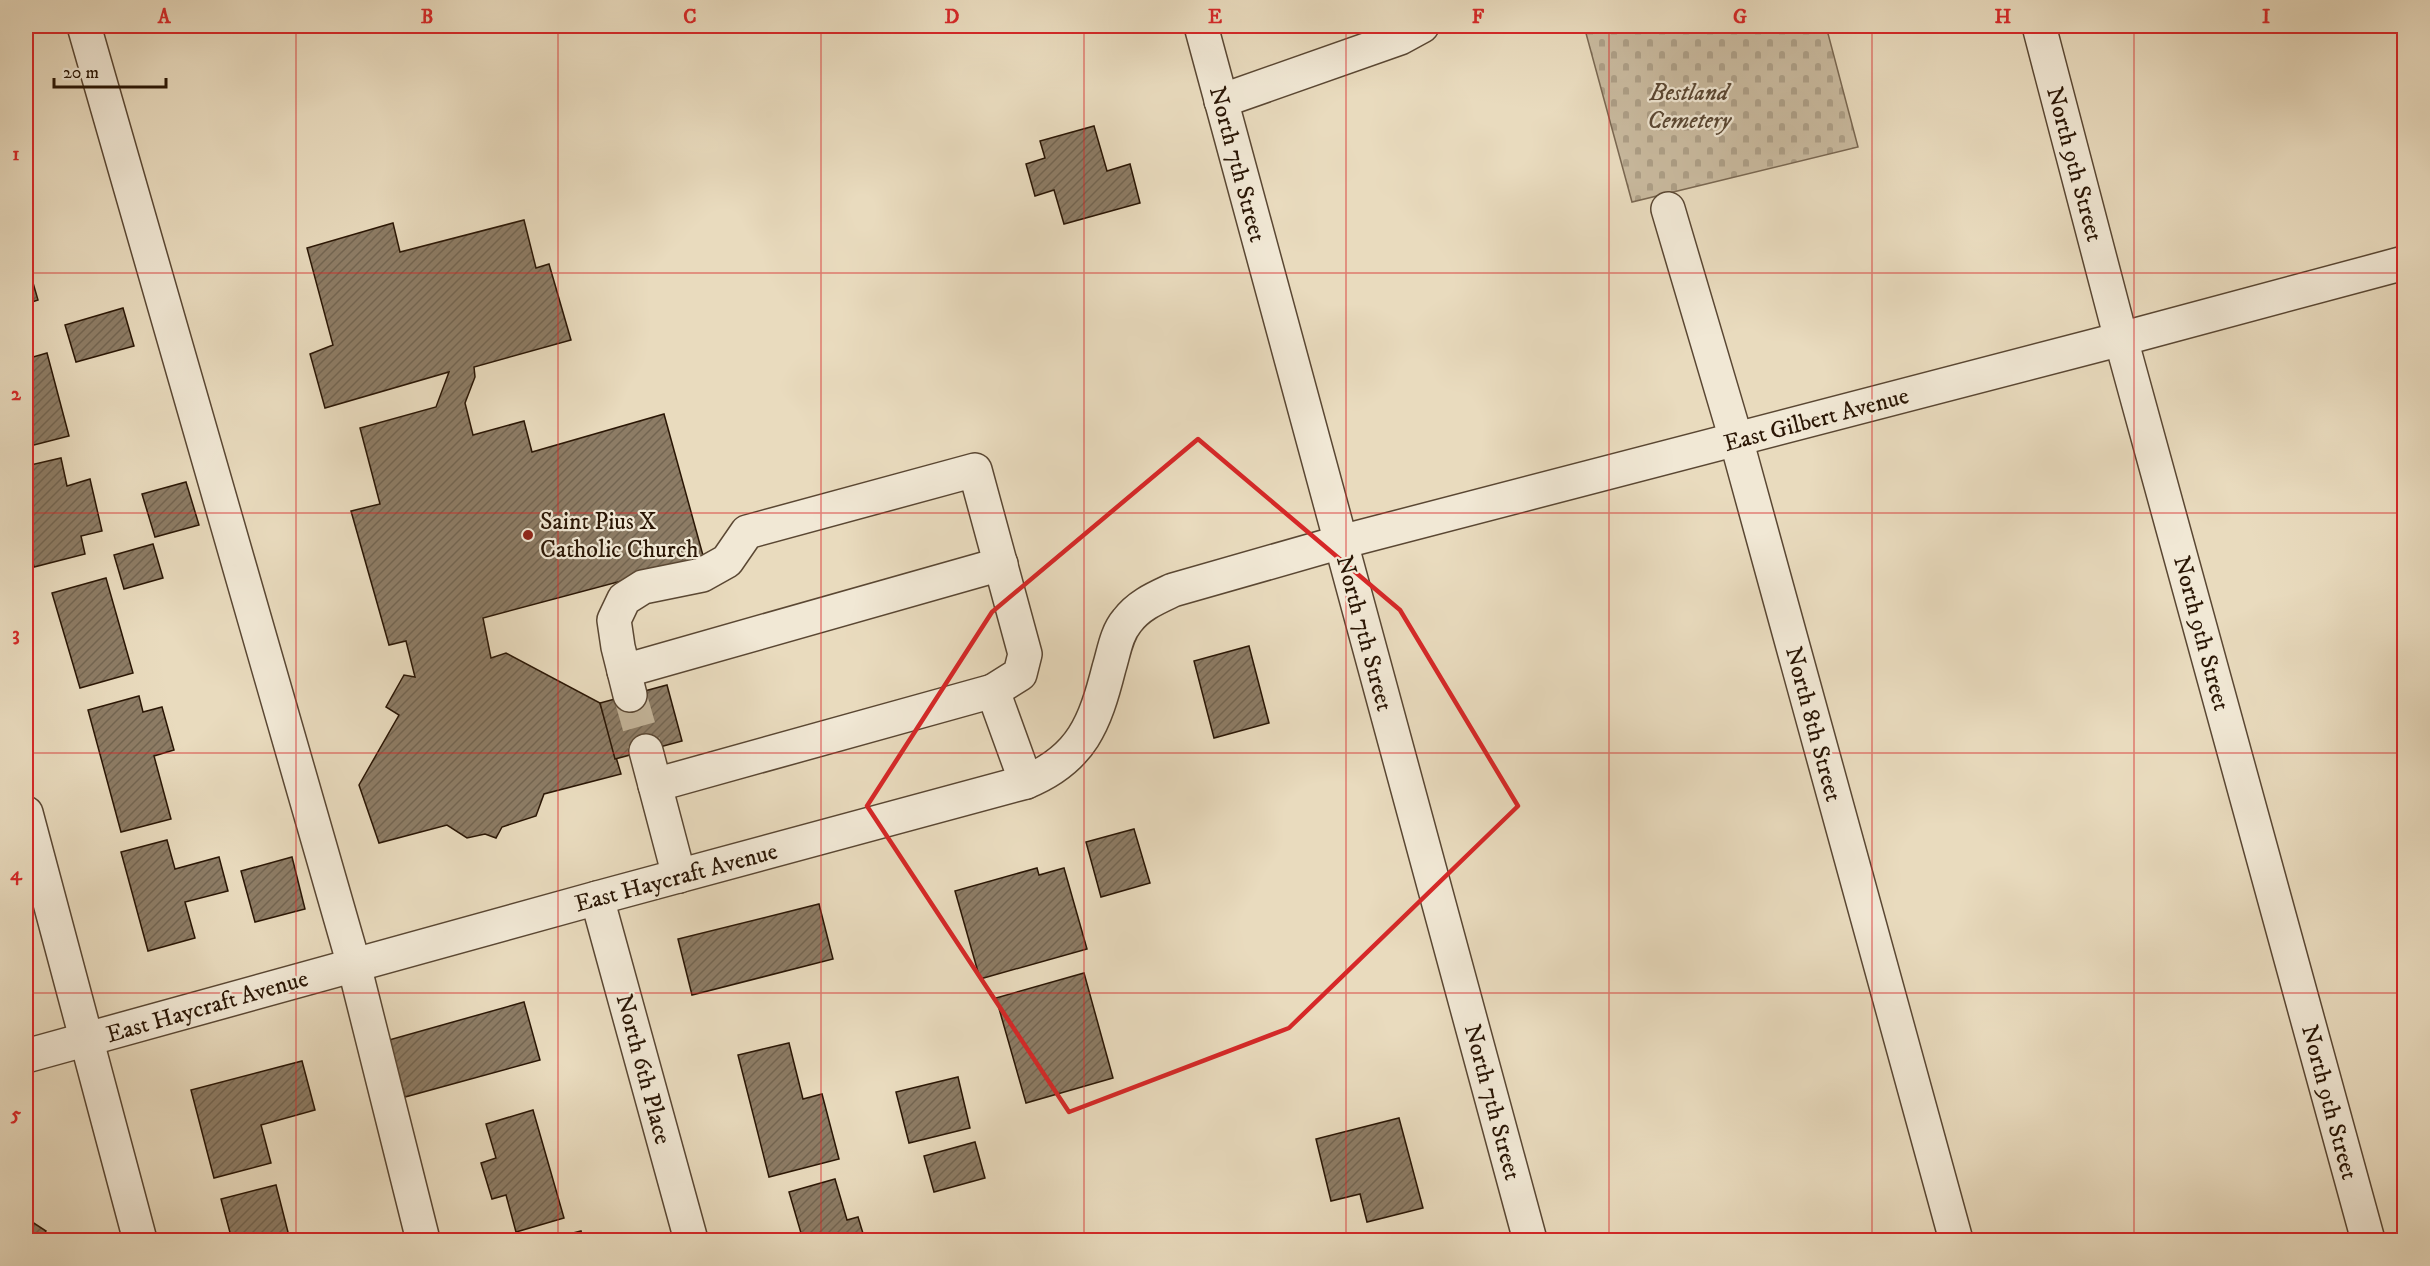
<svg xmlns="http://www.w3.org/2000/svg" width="2430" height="1266" viewBox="0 0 2430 1266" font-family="'IM FELL DW Pica',serif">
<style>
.cemetery{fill:url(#cemetery-stones);stroke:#7a6852;stroke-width:1.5}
.building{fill:url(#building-hatch);stroke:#2a1605;stroke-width:1.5}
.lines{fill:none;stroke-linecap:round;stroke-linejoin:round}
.minor-tunnel{stroke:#c3b499;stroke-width:33;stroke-dasharray:33 16;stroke-linecap:butt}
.minor-casing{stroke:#5a4733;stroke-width:36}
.minor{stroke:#f1e8d5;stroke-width:33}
.marked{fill:none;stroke:#d62828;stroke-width:4.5;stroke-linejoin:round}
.grid{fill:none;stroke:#d62828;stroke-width:1.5;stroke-opacity:0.55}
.poi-dot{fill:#8f2418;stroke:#f1e8d5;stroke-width:2}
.labels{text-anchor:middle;stroke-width:4.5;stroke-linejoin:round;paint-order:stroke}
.park-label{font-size:24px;font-style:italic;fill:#5a4733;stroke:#f1e8d5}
.street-label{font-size:24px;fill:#2a1605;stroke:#f1e8d5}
.poi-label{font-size:24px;fill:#2a1605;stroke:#f1e8d5;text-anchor:start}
.neatline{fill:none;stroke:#d62828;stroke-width:2}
.grid-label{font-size:20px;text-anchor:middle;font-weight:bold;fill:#d62828}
</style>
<defs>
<pattern id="cemetery-stones" width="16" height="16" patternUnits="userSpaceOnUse" patternTransform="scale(1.5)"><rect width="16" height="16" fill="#c9ba9f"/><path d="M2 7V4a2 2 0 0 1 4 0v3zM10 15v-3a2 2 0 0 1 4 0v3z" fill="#ad9f87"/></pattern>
<pattern id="building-hatch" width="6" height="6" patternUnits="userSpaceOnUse" patternTransform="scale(1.5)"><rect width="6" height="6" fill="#8d7c65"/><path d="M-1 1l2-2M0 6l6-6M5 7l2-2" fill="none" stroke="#736551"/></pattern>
</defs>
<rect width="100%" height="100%" fill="#e9dbbe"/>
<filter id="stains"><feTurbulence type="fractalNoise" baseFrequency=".00333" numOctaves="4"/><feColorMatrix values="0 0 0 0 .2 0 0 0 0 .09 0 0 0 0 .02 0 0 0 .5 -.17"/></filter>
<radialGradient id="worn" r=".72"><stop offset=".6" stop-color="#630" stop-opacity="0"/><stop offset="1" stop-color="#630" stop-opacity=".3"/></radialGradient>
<polygon class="cemetery" points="1584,26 1826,26 1858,147 1632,202"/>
<g class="building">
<polygon points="1094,126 1107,171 1130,164 1140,203 1064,224 1054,190 1035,196 1026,164 1045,158 1040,141"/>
<polygon points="524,220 536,268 549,264 571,340 474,367 475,377 465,403 473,435 524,421 532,452 664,414 704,559 483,618 491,658 506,653 600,703 621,774 544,794 536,816 502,827 496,838 485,834 467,838 447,825 379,843 359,785 399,715 386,707 404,675 415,677 406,641 389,645 351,511 380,504 360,428 436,407 449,372 325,408 310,354 333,345 307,248 393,223 400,252"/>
<polygon points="29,269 38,300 26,304 26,270"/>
<polygon points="123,308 134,346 76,362 65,325"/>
<polygon points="47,353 69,436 26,447 26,359"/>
<polygon points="61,458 67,486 90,479 102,531 81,536 85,554 34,567 26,534 26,466"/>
<polygon points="186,482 199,525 155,537 142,494"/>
<polygon points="153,544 163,578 124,589 114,555"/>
<polygon points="106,578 133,673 80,688 52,593"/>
<polygon points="1249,646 1269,723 1214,738 1194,661"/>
<polygon points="667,685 682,741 615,759 600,703"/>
<polygon points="139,696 143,712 162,707 174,750 154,756 171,819 121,832 88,710"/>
<polygon points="1134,829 1150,883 1101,897 1086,842"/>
<polygon points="167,840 175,869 219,857 228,891 185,902 195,938 148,951 121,852"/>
<polygon points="292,857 305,909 255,922 241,871"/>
<polygon points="1037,868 1039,875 1064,868 1087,949 980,979 955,891"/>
<polygon points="819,904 833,959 692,995 678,939"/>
<polygon points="1084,973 1113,1078 1026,1103 996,998"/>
<polygon points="524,1002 540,1060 405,1097 389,1040"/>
<polygon points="789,1043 803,1099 822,1094 839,1159 769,1177 738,1055"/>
<polygon points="302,1061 315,1110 261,1125 271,1163 214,1178 191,1090"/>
<polygon points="958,1077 970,1128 909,1143 896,1092"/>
<polygon points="533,1110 564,1218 516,1232 506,1195 492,1199 481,1163 496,1158 486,1124"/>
<polygon points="1399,1118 1423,1208 1367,1222 1360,1194 1331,1201 1316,1139"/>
<polygon points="975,1142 985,1178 934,1192 924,1156"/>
<polygon points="835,1179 847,1220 858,1217 865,1240 784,1240 783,1238 801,1233 789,1192"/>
<polygon points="276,1185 290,1240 232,1240 221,1199"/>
<polygon points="26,1218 46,1231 40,1240 26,1240"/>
<polygon points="581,1231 583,1240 546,1240"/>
</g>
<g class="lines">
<polyline class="minor-tunnel" points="630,695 646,751"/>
<defs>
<g id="minor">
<polyline points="84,26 354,965 423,1240"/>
<polyline points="1201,26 1530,1240"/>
<polyline points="2039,26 2121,339 2368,1240"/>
<polyline points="1221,101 1400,38 1422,26"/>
<polyline points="1668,209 1736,439 1956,1240"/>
<polyline points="624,671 1001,564"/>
<polyline points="630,695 618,647 614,620 624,599 643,587 702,575 727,561 747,532 975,470 1025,654 1020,674 993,691 1026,782"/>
<polyline points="646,751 679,876"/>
<polyline points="655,785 993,691"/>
<polyline points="26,813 140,1240"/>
<polyline points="597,898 691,1240"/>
<path d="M26 1056 597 898 1026 782C1082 759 1095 723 1109 668 1114 652 1116 634 1127 621 1139 605 1156 598 1173 590L1341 542 2121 339 2404 263"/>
</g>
</defs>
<use href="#minor" class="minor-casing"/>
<use href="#minor" class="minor"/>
</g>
<path class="marked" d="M1198 439 1400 610 1518 806 1289 1028 1069 1112 867 806 992 612Z"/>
<path class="grid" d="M296 26V1240M558 26V1240M821 26V1240M1084 26V1240M1346 26V1240M1609 26V1240M1872 26V1240M2134 26V1240M26 273H2404M26 513H2404M26 753H2404M26 993H2404"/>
<circle class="poi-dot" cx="528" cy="535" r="6"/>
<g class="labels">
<g class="park-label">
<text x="1689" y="100">Bestland<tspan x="1689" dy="28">Cemetery</tspan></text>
</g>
<g class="street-label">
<text transform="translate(1238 164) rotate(75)" y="8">North 7th Street</text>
<text transform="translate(2075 164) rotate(75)" y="8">North 9th Street</text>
<text transform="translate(1816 419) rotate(-15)" y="8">East Gilbert Avenue</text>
<text transform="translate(1365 633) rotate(75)" y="8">North 7th Street</text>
<text transform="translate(2202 633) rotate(75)" y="8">North 9th Street</text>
<text transform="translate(1814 724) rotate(75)" y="8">North 8th Street</text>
<text transform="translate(676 877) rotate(-15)" y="8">East Haycraft Avenue</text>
<text transform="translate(207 1006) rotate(-16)" y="8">East Haycraft Avenue</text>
<text transform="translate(644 1069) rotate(75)" y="8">North 6th Place</text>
<text transform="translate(1493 1102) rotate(75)" y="8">North 7th Street</text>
<text transform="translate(2330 1102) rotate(75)" y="8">North 9th Street</text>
</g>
<g class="poi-label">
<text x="540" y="529">Saint Pius X<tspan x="540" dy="28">Catholic Church</tspan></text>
</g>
</g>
<rect width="2430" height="1266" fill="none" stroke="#e9dbbe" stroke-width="66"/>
<path d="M54 78v9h112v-9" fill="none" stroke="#2a1605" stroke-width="3"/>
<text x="63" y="78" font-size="18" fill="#2a1605" stroke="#f1e8d5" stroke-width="4.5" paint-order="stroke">20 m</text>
<rect x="33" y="33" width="2364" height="1200" class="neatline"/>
<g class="grid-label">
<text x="164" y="23">A</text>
<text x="427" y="23">B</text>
<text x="690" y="23">C</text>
<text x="952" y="23">D</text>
<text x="1215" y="23">E</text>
<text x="1478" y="23">F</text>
<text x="1740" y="23">G</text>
<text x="2003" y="23">H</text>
<text x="2266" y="23">I</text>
<text x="16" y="160">1</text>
<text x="16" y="400">2</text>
<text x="16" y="640">3</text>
<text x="16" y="880">4</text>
<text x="16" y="1120">5</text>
</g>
<rect width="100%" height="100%" filter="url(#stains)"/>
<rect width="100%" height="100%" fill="url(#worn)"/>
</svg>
